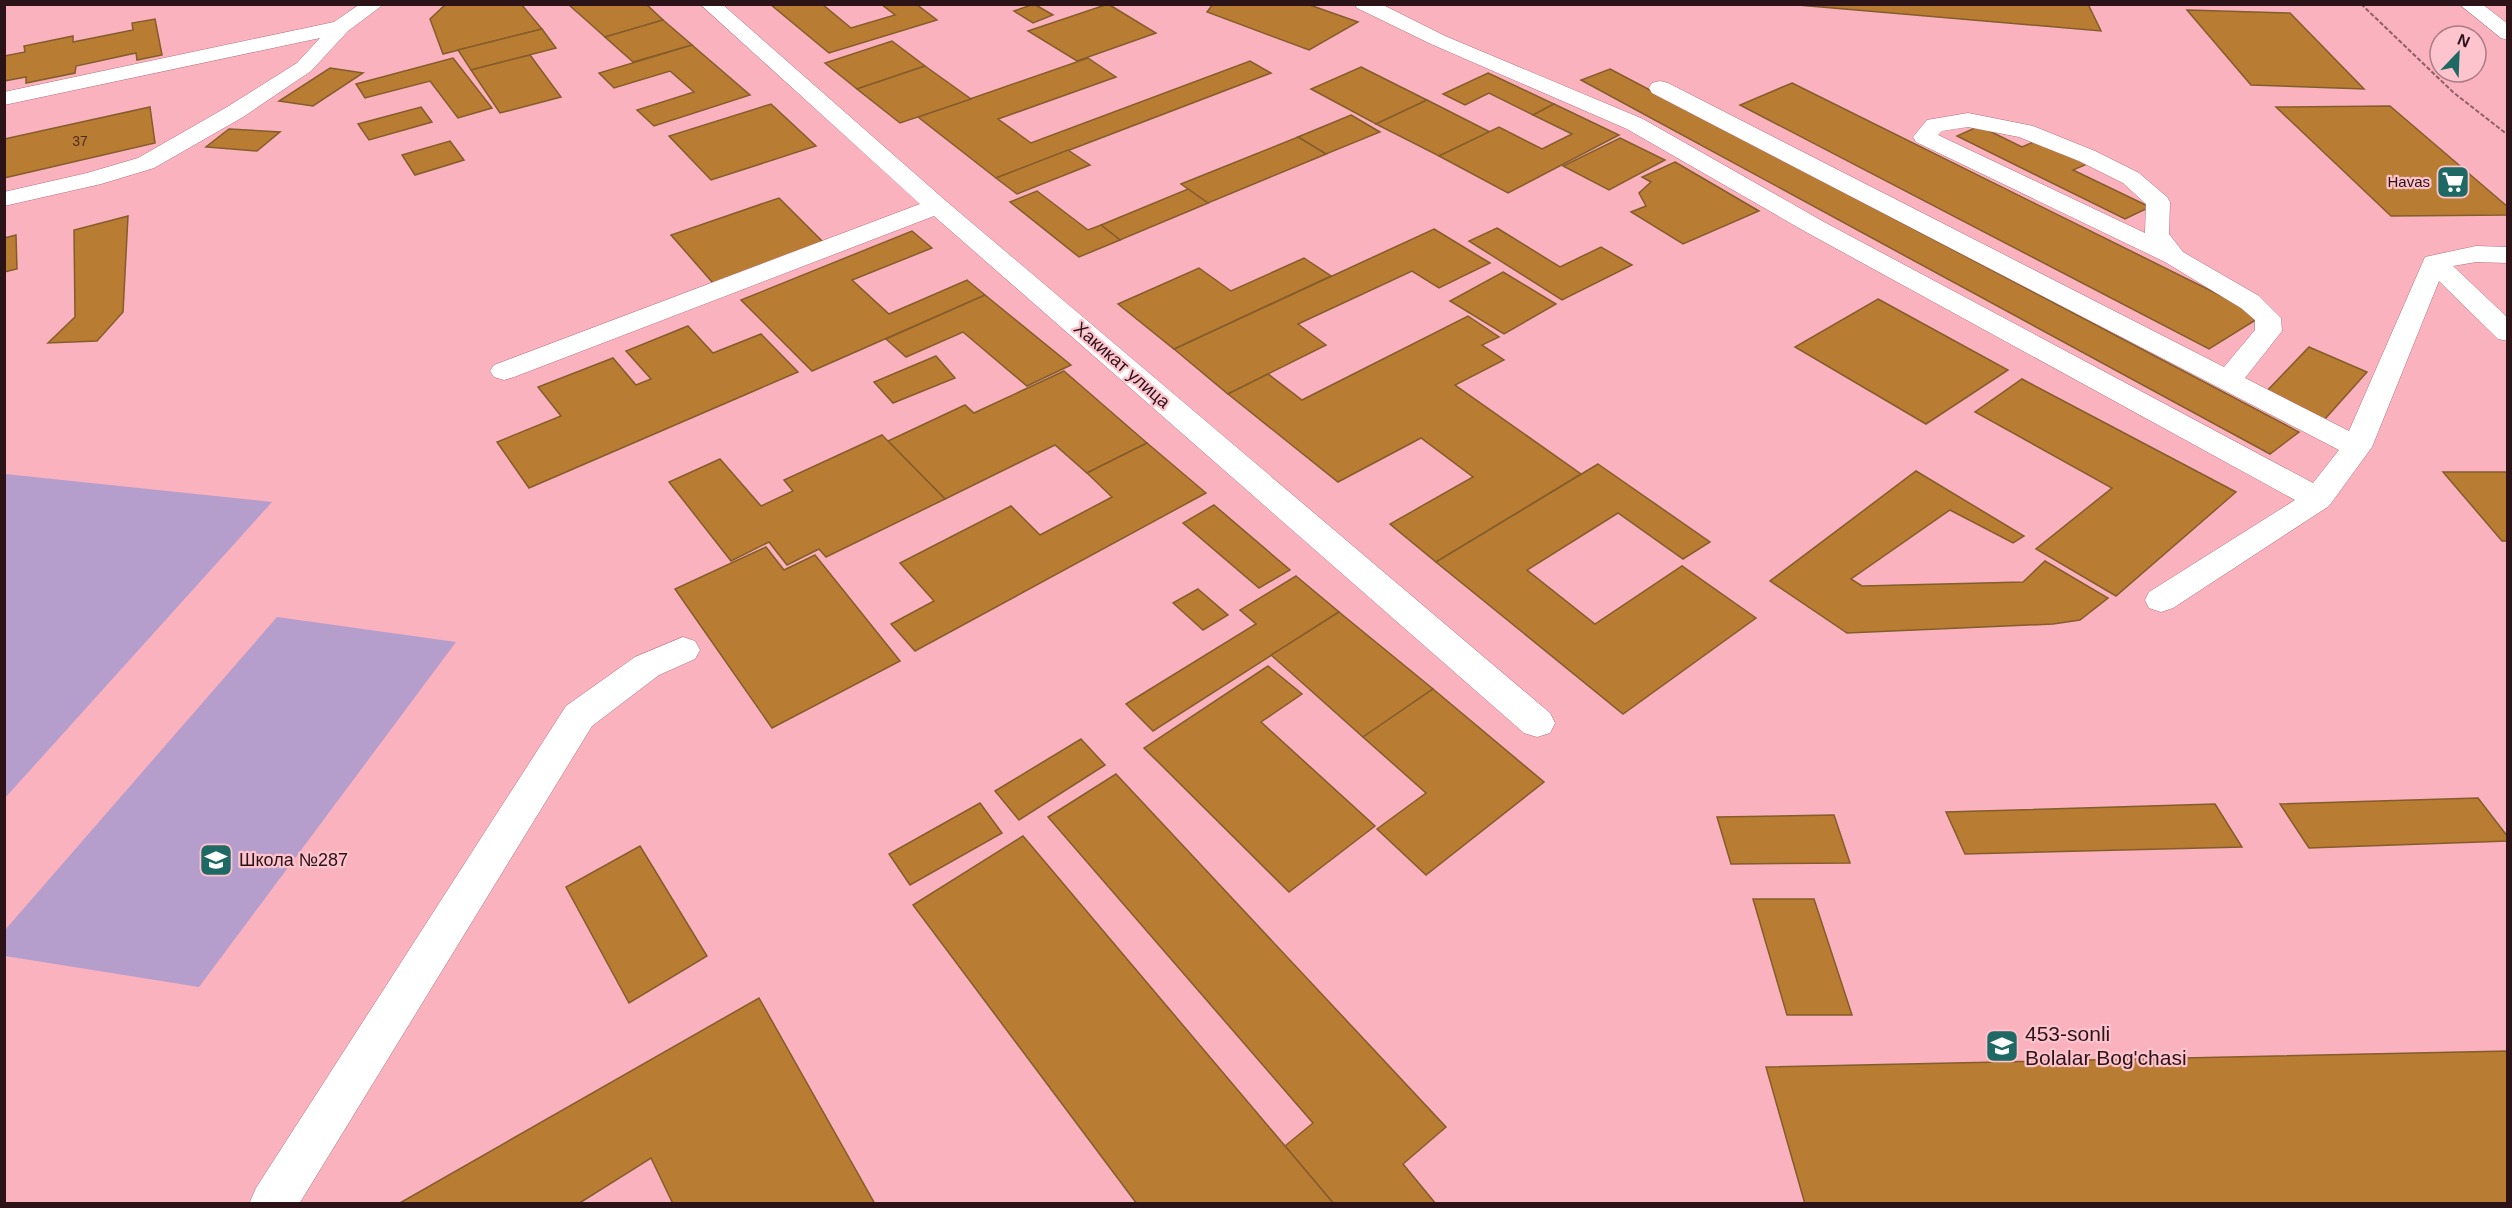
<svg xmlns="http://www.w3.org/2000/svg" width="2512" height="1208" viewBox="0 0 2512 1208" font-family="Helvetica,sans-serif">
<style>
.green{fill:#b59ecc}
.building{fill:#b87c32;stroke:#855c2b;stroke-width:1.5}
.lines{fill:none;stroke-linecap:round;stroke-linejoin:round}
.minor-casing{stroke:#b4727e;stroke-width:1}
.major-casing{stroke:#b4727e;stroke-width:1}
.path{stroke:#8f5f68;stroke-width:2;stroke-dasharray:4.5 2;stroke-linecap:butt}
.minor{fill:#fff;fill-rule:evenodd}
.major{fill:#fff;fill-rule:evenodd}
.labels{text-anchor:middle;stroke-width:4.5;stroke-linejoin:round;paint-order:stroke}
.far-number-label{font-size:14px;fill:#4f2d1e}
.far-poi-label{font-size:15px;fill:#2c1318;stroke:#fec4cd;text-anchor:end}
.street-label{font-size:18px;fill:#2c1318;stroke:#fec4cd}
.poi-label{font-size:18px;fill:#2c1318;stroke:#fec4cd;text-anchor:start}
.near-poi-label{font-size:21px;fill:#2c1318;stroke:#fec4cd;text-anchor:start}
</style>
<rect width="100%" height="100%" fill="#fab2be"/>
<g class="green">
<polygon points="5,474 272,502 5,798 4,474"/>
<polygon points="277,617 456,642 199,987 5,956 5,930"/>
</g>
<g class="building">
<polygon points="446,4 521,4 542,29 443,54 430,19"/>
<polygon points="568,4 646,4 663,20 605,37"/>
<polygon points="770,4 822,4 851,28 895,15 881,4 916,4 937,20 829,53"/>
<polygon points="1034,4 1053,15 1033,23 1014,11"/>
<polygon points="1108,4 1156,33 1077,61 1028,31"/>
<polygon points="1213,4 1307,4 1358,22 1309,50 1207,12"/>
<polygon points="1786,4 2088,4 2101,31"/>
<polygon points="2187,10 2290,13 2364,89 2251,85"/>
<polygon points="155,19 162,55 137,60 136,53 76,66 75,73 26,83 26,77 4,81 4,56 25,52 24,46 73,36 73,42 133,30 132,23"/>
<polygon points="663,20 692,45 633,62 605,37"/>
<polygon points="542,29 556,48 471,70 458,50"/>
<polygon points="892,41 925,66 857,89 825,63"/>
<polygon points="692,45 750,95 654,126 637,110 694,92 670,71 614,88 599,73"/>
<polygon points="530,55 561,97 500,113 471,70"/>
<polygon points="453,58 492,108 458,118 430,81 365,98 356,84"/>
<polygon points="1088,58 1116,77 998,119 1031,143 1250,61 1271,73 996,178 918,117"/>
<polygon points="925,66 971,99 900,123 857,89"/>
<polygon points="1361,67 1427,100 1376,124 1311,89"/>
<polygon points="330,68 363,73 313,106 279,101"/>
<polygon points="1610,69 2299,432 2270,454 1581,80"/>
<polygon points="1488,73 1554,104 1533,115 1489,93 1465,105 1443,94"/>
<polygon points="1792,83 2262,316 2209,349 1740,105"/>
<polygon points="1427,100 1490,132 1439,156 1376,124"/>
<polygon points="771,104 816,146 711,180 669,136"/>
<polygon points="1554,104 1619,135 1508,193 1439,156 1499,127 1542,149 1572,134 1533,115"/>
<polygon points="2390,106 2508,207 2508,215 2391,216 2276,107"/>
<polygon points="150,107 155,143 4,178 4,139"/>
<polygon points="421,107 432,122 369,140 358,124"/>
<polygon points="1351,115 1380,132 1326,154 1298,137"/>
<polygon points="1979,126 2022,147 2038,140 2087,164 2073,170 2150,207 2125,219 1957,136"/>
<polygon points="229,129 280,132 257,151 206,147"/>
<polygon points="1298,137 1326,154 1208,203 1181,184"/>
<polygon points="1620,138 1665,160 1609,190 1563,166"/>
<polygon points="450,141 464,160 415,175 402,155"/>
<polygon points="1068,150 1090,165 1017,194 996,178"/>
<polygon points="1675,162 1759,211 1683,244 1631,212 1646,206 1639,193 1651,182 1642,177"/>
<polygon points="1188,189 1208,203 1120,240 1101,225"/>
<polygon points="1037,191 1088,230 1101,225 1120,240 1079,257 1010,202"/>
<polygon points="779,198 823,242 713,283 671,235"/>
<polygon points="128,216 123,312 97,341 48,343 75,317 74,230"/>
<polygon points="1497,228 1560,267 1601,247 1632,265 1562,300 1469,241"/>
<polygon points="1434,229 1490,263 1439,288 1412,271 1298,324 1326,345 1228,394 1174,349"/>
<polygon points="912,231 932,248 852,280 889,314 967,280 985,295 812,371 741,300"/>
<polygon points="16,235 17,269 4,272 4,238"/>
<polygon points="1304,258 1331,276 1174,349 1118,304 1199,268 1231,291"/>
<polygon points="1503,272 1556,304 1504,334 1450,301"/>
<polygon points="985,295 1071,365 1027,386 963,332 906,357 886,339"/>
<polygon points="1878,299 2008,370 1926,424 1795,347"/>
<polygon points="1468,316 1499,337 1482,345 1504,360 1455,385 1581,474 1436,562 1390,524 1473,477 1421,438 1338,482 1228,394 1268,374 1302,400"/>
<polygon points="688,326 713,353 761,334 798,372 529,488 497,442 561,416 538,387 613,358 636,385 651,379 626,351"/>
<polygon points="2309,347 2367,372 2324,420 2265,393"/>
<polygon points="936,356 955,378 893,403 874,382"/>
<polygon points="1064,371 1147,443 1087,473 1055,445 945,499 888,441 965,405 974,413"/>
<polygon points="2022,379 2236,492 2116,596 2036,549 2112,488 1975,412"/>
<polygon points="882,435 945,499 826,557 819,549 787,565 769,542 731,561 669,482 720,459 761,506 793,491 784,480"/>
<polygon points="1147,443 1206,493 915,651 891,624 934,601 900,563 1011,506 1040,535 1112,497 1087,473"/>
<polygon points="1598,464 1710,542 1683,559 1618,513 1527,570 1595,624 1682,566 1756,618 1623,714 1436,562"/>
<polygon points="1916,471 2024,536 2013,543 1950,510 1851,579 1862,586 2023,582 2045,561 2108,598 2080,620 2053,624 1847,633 1770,581"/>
<polygon points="2443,472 2508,472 2508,541 2502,541"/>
<polygon points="1214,505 1290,570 1259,588 1183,523"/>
<polygon points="766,547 784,570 815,555 900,661 772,728 675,589"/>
<polygon points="1296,576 1339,612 1153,731 1126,704 1256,624 1240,610"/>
<polygon points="1198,589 1228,615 1203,630 1173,603"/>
<polygon points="1339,612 1433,689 1363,737 1271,655"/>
<polygon points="1268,666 1302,694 1261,722 1375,826 1289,892 1144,748"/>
<polygon points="1433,689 1544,782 1426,875 1377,829 1426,793 1363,737"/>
<polygon points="1081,739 1105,765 1019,820 995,791"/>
<polygon points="1116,774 1446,1127 1403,1164 1436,1204 1334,1204 1285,1146 1313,1123 1048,817"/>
<polygon points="2478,798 2508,837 2508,841 2309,848 2280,804"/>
<polygon points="980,803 1002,833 910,885 889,854"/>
<polygon points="2215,804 2242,847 1965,854 1946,812"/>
<polygon points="1834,815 1850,863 1731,864 1717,817"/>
<polygon points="1023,836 1285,1146 1334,1204 1137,1204 913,905"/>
<polygon points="640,846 707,956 629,1003 566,887"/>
<polygon points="1753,899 1814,899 1852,1015 1787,1015"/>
<polygon points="759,998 875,1204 673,1204 651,1158 578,1204 398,1204"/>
<polygon points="2508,1051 2508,1204 1805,1204 1766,1067"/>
</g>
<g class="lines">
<defs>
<g id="minor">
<polygon points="360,4 384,4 348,31 311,71 243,117 154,168 101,184 4,206 4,192 87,173 138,158 227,107 297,63 320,38 4,105 4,92 334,22"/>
<polygon points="700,4 722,4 946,201 1550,713 1555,723 1550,733 1537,737 1524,733 934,216 514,377 504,380 494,377 490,371 494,365 920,204"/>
<path d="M1354 4H1381L1445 36 1643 119 1824 222 2313 483 2339 450 1652 93 1649 88 1652 83 1660 81 1668 83 2224 367 2255 330V320L2241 308 2165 262 1916 142 1913 137 1927 120 1968 113 2033 126 2095 151 2139 173 2167 197 2170 202 2169 234 2183 252 2259 296 2281 318 2282 331 2245 378 2349 431 2425 257 2476 246 2508 247V263L2476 262 2453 266 2508 318V341L2498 339 2439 281 2372 447 2329 506 2173 608 2161 612 2149 608 2145 600 2149 592 2295 500 1806 232 1627 129 1431 44 1357 8ZM1968 127 2019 137 2079 161 2123 183 2146 204 2145 233 1938 135 1942 131Z"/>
<polygon points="683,637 695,641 700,650 695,659 659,675 592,726 299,1204 249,1204 256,1188 566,706 635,657"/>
</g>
<polygon id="major" points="2459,4 2482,4 2508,24 2508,40 2501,38"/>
</defs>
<use href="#minor" class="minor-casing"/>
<use href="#major" class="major-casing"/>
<polyline class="path" points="2361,4 2454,93 2508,135"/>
<use href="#minor" class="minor"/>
<use href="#major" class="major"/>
</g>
<defs>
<symbol id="supermarket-square" viewBox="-11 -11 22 22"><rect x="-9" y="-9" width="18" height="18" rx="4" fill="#1e6964" stroke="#fec4cd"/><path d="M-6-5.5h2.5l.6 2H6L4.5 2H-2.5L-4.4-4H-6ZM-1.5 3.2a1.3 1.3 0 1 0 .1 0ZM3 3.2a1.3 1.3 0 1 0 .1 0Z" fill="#fff"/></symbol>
<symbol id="school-square" viewBox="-11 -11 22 22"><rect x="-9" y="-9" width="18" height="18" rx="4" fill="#1e6964" stroke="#fec4cd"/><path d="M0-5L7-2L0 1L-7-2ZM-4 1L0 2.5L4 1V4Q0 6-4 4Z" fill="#fff"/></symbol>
</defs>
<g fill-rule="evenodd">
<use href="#supermarket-square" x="2434" y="163" width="38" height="38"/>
<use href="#school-square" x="197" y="841" width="38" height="38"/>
<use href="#school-square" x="1983" y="1027" width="38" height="38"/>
</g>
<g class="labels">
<g class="far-number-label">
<text x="80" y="146">37</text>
</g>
<g class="far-poi-label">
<text x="2430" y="187">Havas</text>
</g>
<g class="street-label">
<text transform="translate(1122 365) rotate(41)" y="6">Хакикат улица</text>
</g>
<g class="poi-label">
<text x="239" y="866">Школа №287</text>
</g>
<g class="near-poi-label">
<text x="2025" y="1041">453-sonli<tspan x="2025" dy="24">Bolalar Bog'chasi</tspan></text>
</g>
</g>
<rect width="2512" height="1208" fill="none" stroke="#2c1318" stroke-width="12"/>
<g transform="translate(2458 54) rotate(23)"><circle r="28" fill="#fec4cd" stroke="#aa7d85" stroke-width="1.5"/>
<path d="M0-4.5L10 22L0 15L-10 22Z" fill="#1e6964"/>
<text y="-9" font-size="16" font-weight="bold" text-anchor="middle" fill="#2c1318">N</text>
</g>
</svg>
